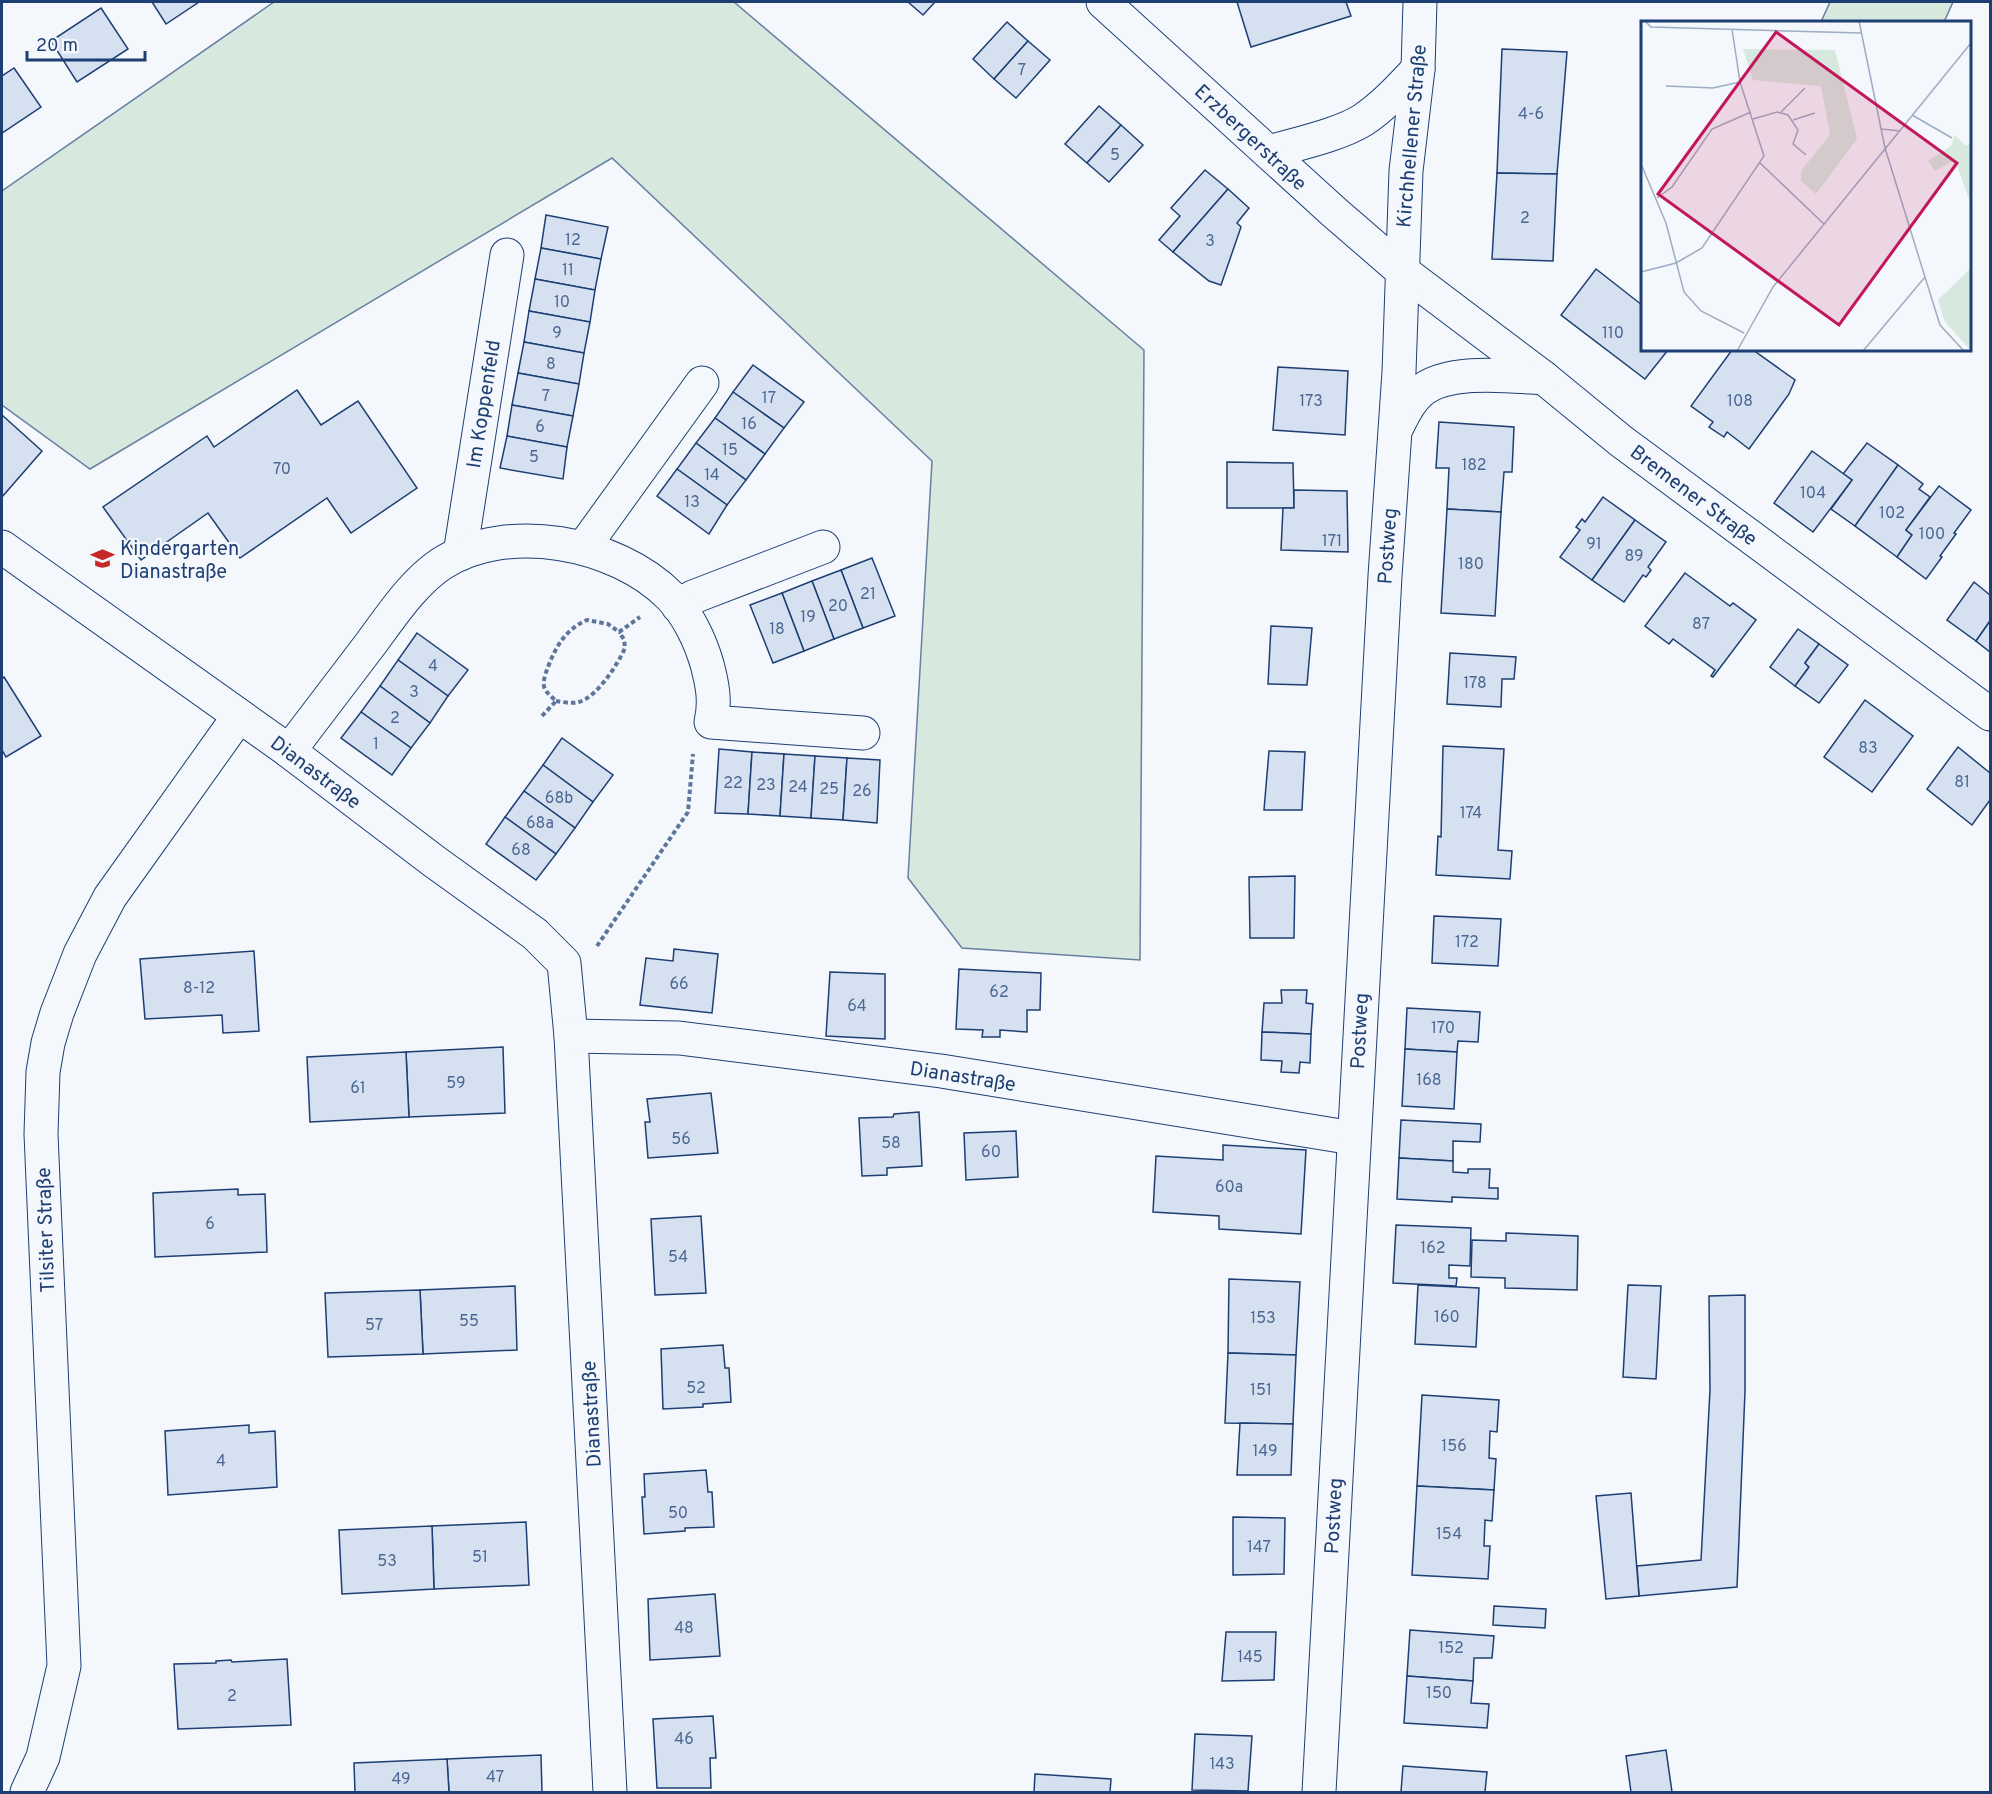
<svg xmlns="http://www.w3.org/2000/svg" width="1992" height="1794" viewBox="0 0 1992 1794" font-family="Overpass,sans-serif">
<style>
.green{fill:#d7e8df;stroke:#687fa3;stroke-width:1.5}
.building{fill:#d5e0f0;stroke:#1d3f73;stroke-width:1.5}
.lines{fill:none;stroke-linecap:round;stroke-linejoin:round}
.minor-casing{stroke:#1d3f73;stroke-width:35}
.major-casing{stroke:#1d3f73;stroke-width:35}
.path{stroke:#5e769c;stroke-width:4;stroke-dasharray:4.5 3;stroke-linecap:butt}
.minor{stroke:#f4f7fb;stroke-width:33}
.major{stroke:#f4f7fb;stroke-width:33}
.labels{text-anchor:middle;stroke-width:4.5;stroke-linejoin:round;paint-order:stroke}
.number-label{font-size:16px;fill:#4b6792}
.street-label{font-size:20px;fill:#1d3f73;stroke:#f4f7fb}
.poi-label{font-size:20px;fill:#1d3f73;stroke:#f4f7fb;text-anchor:start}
.inset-road{fill:none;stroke:#9eadc5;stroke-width:1.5}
.view{fill:#c2185b;fill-opacity:0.15;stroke:#c2185b;stroke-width:3}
.inset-edge{fill:none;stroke:#1d3f73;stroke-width:3}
</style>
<rect width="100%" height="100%" fill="#f4f7fb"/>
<g class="green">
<polygon points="274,2 734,2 1144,350 1140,960 962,948 908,878 932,461 612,158 90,469 2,405 2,191"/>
<polygon points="1830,2 1953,2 1944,22 1821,22"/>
</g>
<g class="building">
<polygon points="152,2 199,2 166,24"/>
<polygon points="908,2 935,2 923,15"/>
<polygon points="1237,2 1346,2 1351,16 1251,47"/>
<polygon points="101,8 128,49 77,82 51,41"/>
<polygon points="1007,22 1028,41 994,79 973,59"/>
<polygon points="1028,41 1050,60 1016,98 994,79"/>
<polygon points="1502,49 1567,52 1557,174 1497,173"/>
<polygon points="14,68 41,107 2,133 2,76"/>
<polygon points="1099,106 1121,125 1087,163 1065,144"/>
<polygon points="1121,125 1143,145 1109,182 1087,163"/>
<polygon points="1205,170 1228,189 1173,252 1159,240 1180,216 1171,208"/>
<polygon points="1497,173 1557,174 1553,261 1492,259"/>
<polygon points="1228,189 1249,208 1237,223 1241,227 1221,285 1209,281 1173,252"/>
<polygon points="546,215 608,227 601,259 541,248"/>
<polygon points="541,248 601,259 595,290 535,279"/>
<polygon points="1596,269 1642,305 1642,350 1668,350 1645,379 1561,315"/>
<polygon points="535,279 595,290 590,322 529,311"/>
<polygon points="529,311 590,322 584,353 524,342"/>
<polygon points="524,342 584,353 579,384 518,373"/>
<polygon points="1732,350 1753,350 1795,380 1789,394 1749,449 1727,432 1724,437 1709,427 1713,422 1691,406"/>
<polygon points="753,365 804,402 784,428 733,392"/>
<polygon points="1278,367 1348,371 1345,435 1273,430"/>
<polygon points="518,373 579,384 573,416 512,405"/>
<polygon points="297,390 321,425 358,401 417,488 351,533 327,498 240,558 208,513 141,560 103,507 207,436 214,447"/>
<polygon points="733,392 784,428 765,454 715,418"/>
<polygon points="512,405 573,416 567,447 507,436"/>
<polygon points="2,415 42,451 2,497"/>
<polygon points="715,418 765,454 746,480 696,443"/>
<polygon points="1439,422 1514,427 1512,472 1504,472 1501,512 1447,509 1449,468 1436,468"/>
<polygon points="507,436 567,447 563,479 500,468"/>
<polygon points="696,443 746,480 727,505 677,469"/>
<polygon points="1867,443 1898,465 1855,526 1831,509 1852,480 1843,474"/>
<polygon points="1812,451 1852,480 1813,532 1774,503"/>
<polygon points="1227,462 1293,463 1294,508 1227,508"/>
<polygon points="1898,465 1923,484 1919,489 1930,497 1906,530 1912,535 1897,557 1855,526"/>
<polygon points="677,469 727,505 709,534 657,496"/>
<polygon points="1939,486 1971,510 1954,533 1956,534 1940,556 1942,557 1926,579 1897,557 1912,535 1906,530"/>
<polygon points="1294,490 1347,491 1348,552 1281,550 1283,508 1294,508"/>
<polygon points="1603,497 1635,520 1592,580 1560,557 1580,530 1576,527 1582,519 1585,522"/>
<polygon points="1447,509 1501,512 1495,616 1441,613"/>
<polygon points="1635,520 1666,542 1648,567 1651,570 1646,577 1643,575 1624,602 1592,580"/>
<polygon points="872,558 895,616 863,628 841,570"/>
<polygon points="841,570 863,628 834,639 812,581"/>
<polygon points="1685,573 1730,606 1733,603 1756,620 1713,677 1711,676 1715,670 1673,639 1669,644 1645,626"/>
<polygon points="812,581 834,639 804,651 782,593"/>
<polygon points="1974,582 1990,595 1990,621 1976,641 1947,620"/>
<polygon points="782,593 804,651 773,663 750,605"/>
<polygon points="1990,621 1990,652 1976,641"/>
<polygon points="1271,626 1312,628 1307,685 1268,684"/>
<polygon points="1798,629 1819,644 1805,663 1809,667 1795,686 1770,667"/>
<polygon points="417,633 468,670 448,696 398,660"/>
<polygon points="1819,644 1848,665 1819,703 1795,686 1809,667 1805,663"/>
<polygon points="1450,653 1516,657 1514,679 1502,679 1501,707 1447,704"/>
<polygon points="398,660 448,696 430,723 380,686"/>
<polygon points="4,677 41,736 6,757 2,750 2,679"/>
<polygon points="380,686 430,723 411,748 361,712"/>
<polygon points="1865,700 1913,736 1872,792 1824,757"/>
<polygon points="361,712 411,748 392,775 341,738"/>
<polygon points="562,738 613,775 593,802 543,765"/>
<polygon points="1443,746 1504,749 1498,850 1512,851 1510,879 1436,875 1438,836 1441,837"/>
<polygon points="1958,747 1990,773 1990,800 1972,825 1927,789"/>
<polygon points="719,749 752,752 748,814 715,813"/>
<polygon points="1269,751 1305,752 1302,810 1264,810"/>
<polygon points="752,752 784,754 780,816 748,814"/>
<polygon points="784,754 815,756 811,818 780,816"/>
<polygon points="815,756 847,758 843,820 811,818"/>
<polygon points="847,758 880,760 877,823 843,820"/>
<polygon points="543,765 593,802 575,828 524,791"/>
<polygon points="524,791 575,828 556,854 505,817"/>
<polygon points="505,817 556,854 536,880 486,844"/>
<polygon points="1295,876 1294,938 1250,938 1249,877"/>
<polygon points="1434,916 1501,919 1498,966 1432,963"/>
<polygon points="674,949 718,954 712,1013 640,1005 646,958 673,961"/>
<polygon points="254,951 259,1031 223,1033 222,1015 145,1019 140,959"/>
<polygon points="959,969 1041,973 1040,1010 1027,1010 1027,1032 1000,1030 1000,1037 982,1037 983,1030 956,1029"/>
<polygon points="830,972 885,974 885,1039 826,1036"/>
<polygon points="1281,990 1307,990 1306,1003 1313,1004 1311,1034 1262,1032 1264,1003 1282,1003"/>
<polygon points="1407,1008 1480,1012 1478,1042 1458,1041 1457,1052 1405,1049"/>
<polygon points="1262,1032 1311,1034 1310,1063 1300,1062 1299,1073 1281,1072 1282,1061 1261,1060"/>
<polygon points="503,1047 505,1113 409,1117 406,1052"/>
<polygon points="1405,1049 1457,1052 1454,1109 1402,1106"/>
<polygon points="406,1052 409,1117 310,1122 307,1057"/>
<polygon points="711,1093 718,1153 648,1158 645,1122 650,1122 647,1099"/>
<polygon points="919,1112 922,1166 887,1168 887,1175 862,1176 859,1118 893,1117 894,1114"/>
<polygon points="1401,1120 1481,1124 1480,1142 1453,1141 1453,1161 1399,1158"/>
<polygon points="1016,1131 1018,1177 966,1180 964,1133"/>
<polygon points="1223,1145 1306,1150 1301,1234 1219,1229 1219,1216 1153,1212 1156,1156 1223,1160"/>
<polygon points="1399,1158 1453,1161 1453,1172 1468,1173 1468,1169 1490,1169 1489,1188 1498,1188 1498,1199 1452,1197 1452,1202 1397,1199"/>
<polygon points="238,1189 238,1195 265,1194 267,1252 155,1257 153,1193"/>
<polygon points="701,1216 706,1293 655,1295 651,1219"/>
<polygon points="1396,1225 1471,1228 1470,1266 1449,1265 1449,1278 1457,1278 1456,1286 1393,1283"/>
<polygon points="1506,1233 1578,1236 1577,1290 1505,1288 1505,1278 1471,1277 1472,1240 1506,1241"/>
<polygon points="1229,1279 1300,1282 1296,1355 1228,1353"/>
<polygon points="1418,1285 1479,1288 1476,1347 1415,1344"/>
<polygon points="1628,1285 1661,1286 1656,1379 1623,1377"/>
<polygon points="515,1286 517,1350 423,1354 420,1290"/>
<polygon points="420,1290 423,1354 328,1357 325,1293"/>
<polygon points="1745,1295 1745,1391 1737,1587 1639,1596 1637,1566 1701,1560 1710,1390 1709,1296"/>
<polygon points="723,1345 725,1368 729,1368 731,1402 703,1404 703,1407 663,1409 661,1349"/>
<polygon points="1228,1353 1296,1355 1293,1424 1225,1423"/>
<polygon points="1422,1395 1499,1400 1497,1432 1490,1431 1489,1458 1496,1459 1494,1490 1417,1486"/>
<polygon points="1240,1423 1293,1424 1291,1475 1237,1475"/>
<polygon points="249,1425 249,1433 275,1431 277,1487 168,1495 165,1431"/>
<polygon points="706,1470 708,1492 712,1492 714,1527 685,1528 685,1531 644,1534 642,1497 645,1497 644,1474"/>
<polygon points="1417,1486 1494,1490 1492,1521 1485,1520 1484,1546 1490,1546 1488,1579 1412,1575"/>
<polygon points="1631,1493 1639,1596 1606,1599 1596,1496"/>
<polygon points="1233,1517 1285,1518 1284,1574 1233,1575"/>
<polygon points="526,1522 529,1585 434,1589 432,1526"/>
<polygon points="432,1526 434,1589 342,1594 339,1530"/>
<polygon points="715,1594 720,1656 650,1660 648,1599"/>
<polygon points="1494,1606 1546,1609 1545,1628 1493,1625"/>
<polygon points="1410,1630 1494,1636 1492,1658 1474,1658 1473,1681 1407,1676"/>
<polygon points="1226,1632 1276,1632 1274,1680 1222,1681"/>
<polygon points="287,1659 291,1725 178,1729 174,1664 216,1663 216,1661 231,1660 232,1662"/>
<polygon points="1407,1676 1473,1681 1471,1703 1489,1704 1487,1728 1404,1723"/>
<polygon points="713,1716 716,1758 710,1758 711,1788 657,1788 653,1719"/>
<polygon points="1195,1734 1252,1736 1248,1791 1192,1790"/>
<polygon points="1666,1750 1672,1792 1631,1792 1626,1756"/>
<polygon points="541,1755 542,1792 449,1792 447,1759"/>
<polygon points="447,1759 449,1792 355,1792 354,1763"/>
<polygon points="1403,1766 1487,1772 1485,1792 1401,1792"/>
<polygon points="1035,1774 1111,1779 1110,1792 1034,1792"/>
</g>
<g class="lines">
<defs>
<g id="minor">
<polyline points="1103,2 1334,212 1401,270 1544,378 1621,441 1990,714"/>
<polyline points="2,547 289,751 435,862 535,934 564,963 571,1036 610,1792"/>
<polyline points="583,548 702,383"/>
<polyline points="460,554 507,255"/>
<polyline points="678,606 693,597 823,547"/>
<path d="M289 751C316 715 344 679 372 642 392 615 413 583 441 564 507 521 616 542 670 596 687 613 700 640 707 664 712 683 716 701 711 722L863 733"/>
<polyline points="571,1036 679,1038 941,1071 1353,1138"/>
<polyline points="27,1792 43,1757 64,1666 41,1134 43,1072 48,1043 57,1013 80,954 110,897 239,716"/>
</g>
<g id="major">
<path d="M1269 152C1297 144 1339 135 1363 120 1384 106 1401 87 1418 69"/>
<path d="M1397 427C1403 415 1409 401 1420 392 1447 368 1510 376 1544 378"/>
<polyline points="1319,1792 1385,576 1399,372 1406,171 1418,69 1420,2"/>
</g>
</defs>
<use href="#minor" class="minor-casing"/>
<use href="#major" class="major-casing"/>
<g class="path">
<path d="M556 701C563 702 572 704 579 702 597 697 618 664 625 648L624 639 619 633"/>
<path d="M542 716 556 701C551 696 545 692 544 686 543 680 546 672 548 667 556 646 566 629 587 620L608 624 619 632 640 617"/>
<polyline points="597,946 688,812 693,754"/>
</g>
<use href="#minor" class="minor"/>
<use href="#major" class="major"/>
</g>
<defs>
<symbol id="school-bare" viewBox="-9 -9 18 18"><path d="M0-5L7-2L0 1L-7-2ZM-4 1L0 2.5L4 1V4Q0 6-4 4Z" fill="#c62828" stroke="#f4f7fb" stroke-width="2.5" paint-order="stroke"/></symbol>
</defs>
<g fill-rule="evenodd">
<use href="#school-bare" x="86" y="542" width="33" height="33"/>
</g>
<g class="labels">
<g class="number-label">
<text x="1022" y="75">7</text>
<text x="1531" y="119">4-6</text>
<text x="1115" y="160">5</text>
<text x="1525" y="223">2</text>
<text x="573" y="245">12</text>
<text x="1210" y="246">3</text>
<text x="568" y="275">11</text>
<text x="562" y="307">10</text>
<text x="557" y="338">9</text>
<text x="1613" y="338">110</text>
<text x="551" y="369">8</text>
<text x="546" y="401">7</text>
<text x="769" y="403">17</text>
<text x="1311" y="406">173</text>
<text x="1740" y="406">108</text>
<text x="749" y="429">16</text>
<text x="540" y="432">6</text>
<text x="730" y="455">15</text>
<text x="534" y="462">5</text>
<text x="1474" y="470">182</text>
<text x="282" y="474">70</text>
<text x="712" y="480">14</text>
<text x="1813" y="498">104</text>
<text x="692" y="507">13</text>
<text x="1892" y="518">102</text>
<text x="1932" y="539">100</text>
<text x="1332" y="546">171</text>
<text x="1594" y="549">91</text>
<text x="1634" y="561">89</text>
<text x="1471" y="569">180</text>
<text x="868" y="599">21</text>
<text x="838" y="611">20</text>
<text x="808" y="622">19</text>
<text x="1701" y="629">87</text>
<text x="777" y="634">18</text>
<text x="433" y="671">4</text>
<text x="1475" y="688">178</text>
<text x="414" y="697">3</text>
<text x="395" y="723">2</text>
<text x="376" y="749">1</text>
<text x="1868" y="753">83</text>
<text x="1962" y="787">81</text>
<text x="733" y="788">22</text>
<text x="766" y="790">23</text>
<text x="798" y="792">24</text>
<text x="829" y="794">25</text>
<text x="862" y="796">26</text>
<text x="559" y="803">68b</text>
<text x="1471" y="818">174</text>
<text x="540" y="828">68a</text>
<text x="521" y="855">68</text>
<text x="1467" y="947">172</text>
<text x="679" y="989">66</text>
<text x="199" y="993">8-12</text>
<text x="999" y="997">62</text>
<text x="857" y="1011">64</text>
<text x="1443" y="1033">170</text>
<text x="1429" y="1085">168</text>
<text x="456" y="1088">59</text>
<text x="358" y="1093">61</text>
<text x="681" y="1144">56</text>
<text x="891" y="1148">58</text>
<text x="991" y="1157">60</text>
<text x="1229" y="1192">60a</text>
<text x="210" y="1229">6</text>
<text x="1433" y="1253">162</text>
<text x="678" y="1262">54</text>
<text x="1447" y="1322">160</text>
<text x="1263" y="1323">153</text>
<text x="469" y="1326">55</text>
<text x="374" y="1330">57</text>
<text x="696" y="1393">52</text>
<text x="1261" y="1395">151</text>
<text x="1454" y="1451">156</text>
<text x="1265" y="1456">149</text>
<text x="221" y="1466">4</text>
<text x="678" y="1518">50</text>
<text x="1449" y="1539">154</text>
<text x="1259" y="1552">147</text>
<text x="480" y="1562">51</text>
<text x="387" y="1566">53</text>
<text x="684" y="1633">48</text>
<text x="1451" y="1653">152</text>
<text x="1250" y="1662">145</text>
<text x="1439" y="1698">150</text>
<text x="232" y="1701">2</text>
<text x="684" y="1744">46</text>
<text x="1222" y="1769">143</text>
<text x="495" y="1782">47</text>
<text x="401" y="1784">49</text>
</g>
<g class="street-label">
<text transform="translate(1411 136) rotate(-85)" y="7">Kirchhellener Straße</text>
<text transform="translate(1251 137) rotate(43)" y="7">Erzbergerstraße</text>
<text transform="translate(483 404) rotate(-81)" y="7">Im Koppenfeld</text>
<text transform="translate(1694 495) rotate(37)" y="7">Bremener Straße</text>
<text transform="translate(1387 546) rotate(-86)" y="7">Postweg</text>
<text transform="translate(316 772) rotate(37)" y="7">Dianastraße</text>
<text transform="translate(1359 1031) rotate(-87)" y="7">Postweg</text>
<text transform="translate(963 1076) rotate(9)" y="7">Dianastraße</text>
<text transform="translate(45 1230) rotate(-92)" y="7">Tilsiter Straße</text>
<text transform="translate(591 1414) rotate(-93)" y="7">Dianastraße</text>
<text transform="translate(1333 1516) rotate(-87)" y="7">Postweg</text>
</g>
<g class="poi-label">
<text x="120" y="555">Kindergarten<tspan x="120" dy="23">Dianastraße</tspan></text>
</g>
</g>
<g transform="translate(1641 21)">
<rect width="330" height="330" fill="#f4f7fb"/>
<path d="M102 28 194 29 216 118 175 173 160 160V150L189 114 180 65 112 59ZM314 114 325 125 330 122V184L314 139 294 150 287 140 310 125ZM330 247V330L304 301 297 279Z" fill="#d7e8df"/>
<path class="inset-road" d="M4 0 10 6 220 12M218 0 244 127 284 256 299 304 323 330M25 65 72 67 99 61M140 91 164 67M271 94 311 117M112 98 136 91 147 94 157 109 152 123 165 134M152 99 174 92M240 108 259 110M119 142 183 203M0 143 25 202 43 271 60 290 103 312M16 177 31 166 71 108 110 91M0 251 35 242 61 227 123 135 99 61 91 8M96 330 132 266 330 22M222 330 284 256"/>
<path class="view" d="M135 11 316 142 198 304 17 173Z"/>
<rect width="330" height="330" class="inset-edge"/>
</g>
<rect width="1992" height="1794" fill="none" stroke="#1d3f73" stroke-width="6"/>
<path d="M27 51v9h118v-9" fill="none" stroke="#1d3f73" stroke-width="3"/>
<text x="36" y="51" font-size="18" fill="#1d3f73" stroke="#f4f7fb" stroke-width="4.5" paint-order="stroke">20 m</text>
</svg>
